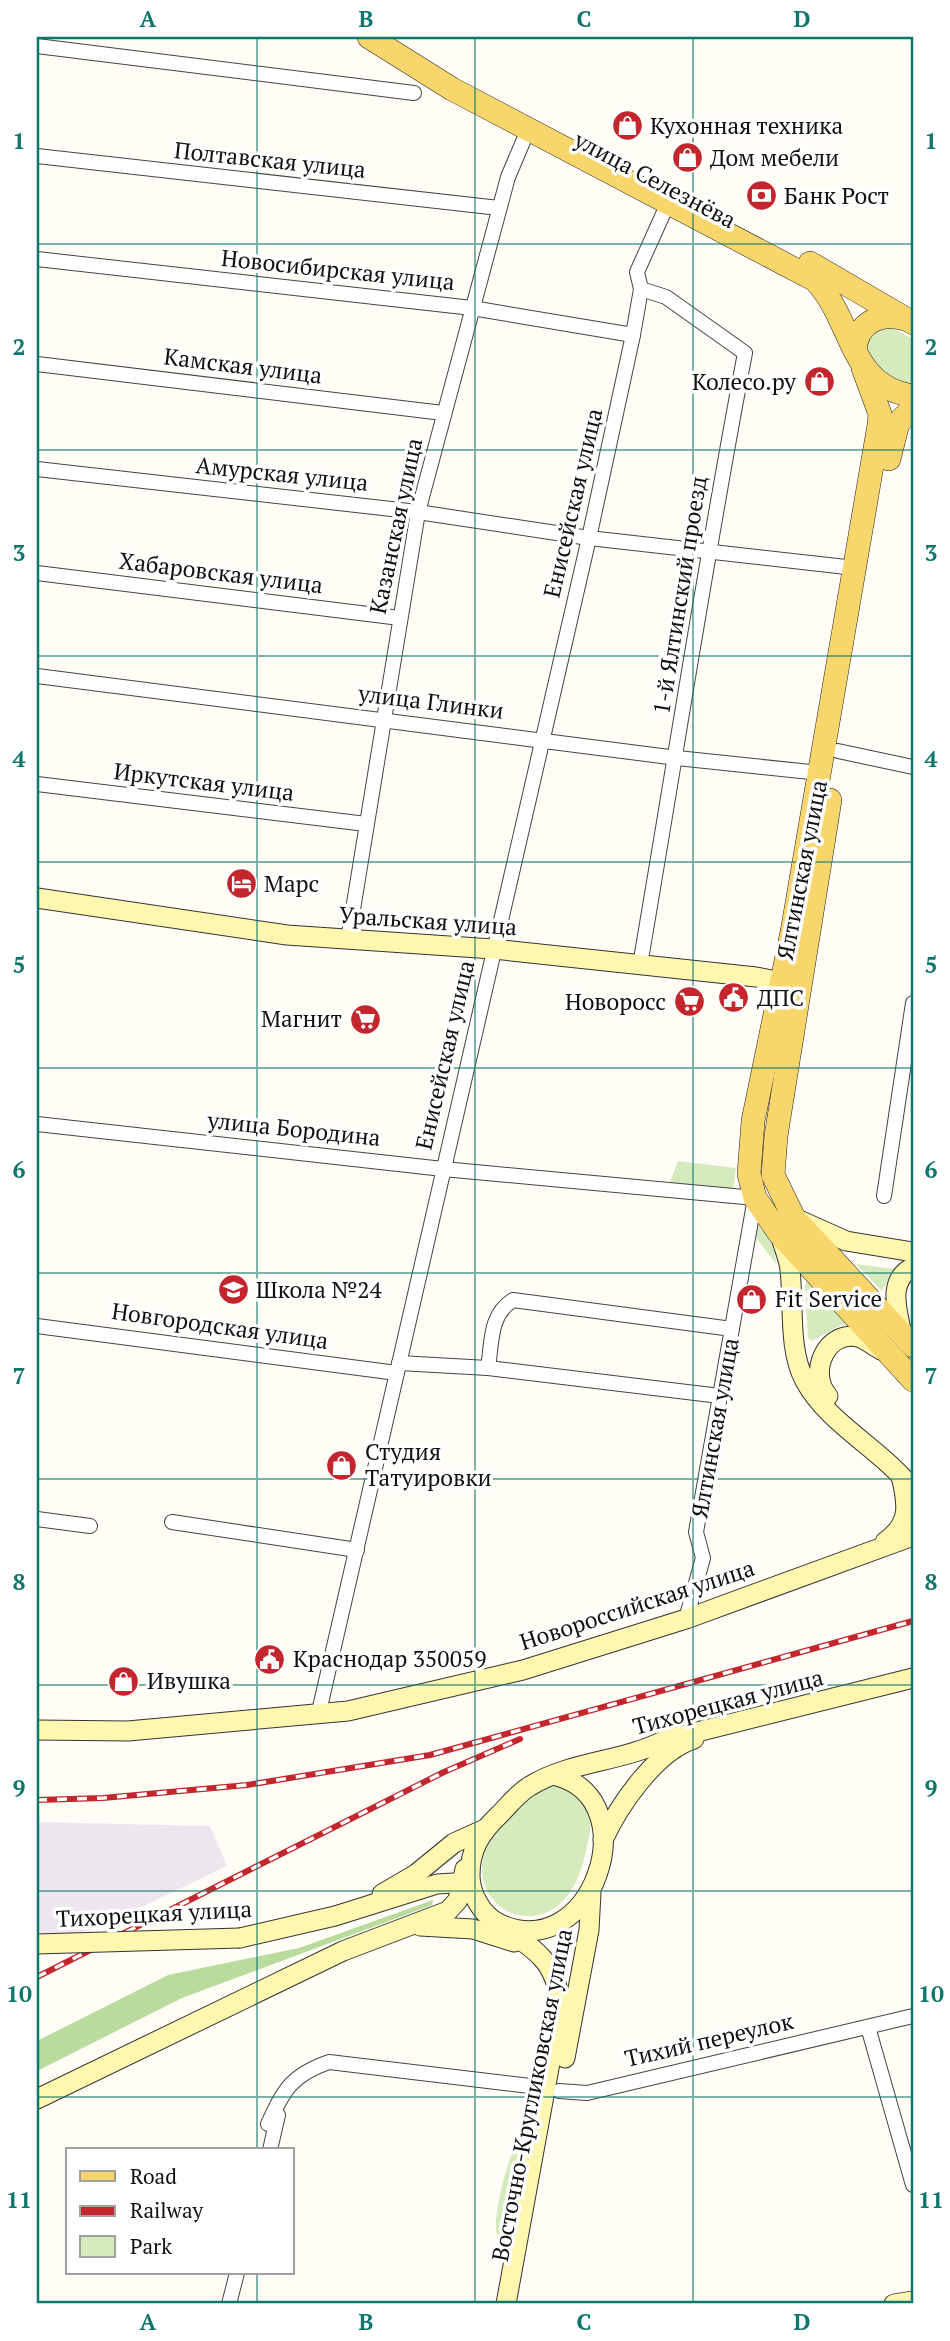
<svg xmlns="http://www.w3.org/2000/svg" width="950" height="2341" viewBox="0 0 950 2341" font-family="'PT Serif',serif">
<style>
.industrial{fill:#eee6ef}
.green{fill:#d5ebbd}
.forest{fill:#b9dc9c}
.lines{fill:none;stroke-linecap:round;stroke-linejoin:round}
.street-casing{stroke:#444;stroke-width:16}
.secondary-casing{stroke:#333;stroke-width:21}
.primary-casing{stroke:#222;stroke-width:24}
.street{stroke:#fff;stroke-width:14}
.secondary{stroke:#fff6b0;stroke-width:19}
.primary{stroke:#f9d66b;stroke-width:23}
.rail-casing{stroke:#c4262e;stroke-width:6}
.rail{stroke:#fff;stroke-width:3.5;stroke-dasharray:10;stroke-linecap:butt}
.secondary-bridge-casing{stroke:#333;stroke-width:21;stroke-linecap:butt}
.secondary-bridge{stroke:#fff6b0;stroke-width:19}
.grid{fill:none;stroke:#0f766e;stroke-width:2;stroke-opacity:0.55}
.labels{text-anchor:middle;stroke-width:7;stroke-linejoin:round;paint-order:stroke}
.poi-label{font-size:23px;fill:#111;stroke:#fff;text-anchor:start}
.street-label{font-size:23px;fill:#111;stroke:#fff}
.neatline{fill:none;stroke:#0f766e;stroke-width:2.5}
.grid-label{font-size:23px;text-anchor:middle;font-weight:bold;fill:#0f766e}
</style>
<rect width="100%" height="100%" fill="#fffdf5"/>
<polygon class="industrial" points="37,1822 210,1826 227,1866 102,1926 80,1933 37,1933"/>
<g class="green">
<polygon points="877,326 892,328 913,339 913,388 899,386 867,360 865,336"/>
<polygon points="678,1161 736,1168 733,1192 669,1184"/>
<polygon points="756,1222 772,1244 777,1265 754,1235"/>
<polygon points="856,1264 894,1269 882,1291"/>
<polygon points="807,1281 845,1323 812,1341 808,1338 805,1284"/>
<path d="M548 1784 571 1787C596 1819 593 1820 584 1859 560 1959 456 1911 488 1844 499 1821 528 1799 548 1784Z"/>
<path d="M524 2132 530 2134 508 2247C502 2243 496 2237 496 2229 495 2207 509 2148 524 2132Z"/>
</g>
<polygon class="forest" points="433,1900 432,1905 182,1998 37,2071 37,2041 168,1975 299,1948"/>
<g class="lines">
<defs>
<g id="street">
<polyline points="37,46 414,93"/>
<polyline points="37,156 499,208"/>
<polyline points="37,259 472,308 633,335"/>
<polyline points="37,364 443,413"/>
<polyline points="37,469 418,512 589,538 855,568"/>
<polyline points="37,573 400,618"/>
<polyline points="37,676 677,758 820,773"/>
<polyline points="838,751 913,767"/>
<polyline points="37,784 366,824"/>
<polyline points="348,940 418,512 508,177 528,130"/>
<path d="M640 965C675 761 706 557 745 353L666 297 641 289"/>
<polyline points="37,1124 443,1169 755,1198 696,1532 703,1558 686,1619"/>
<polyline points="884,1196 913,1003"/>
<polyline points="37,1326 397,1373"/>
<polyline points="399,1363 488,1368 720,1396"/>
<path d="M488 1368C492 1343 489 1315 513 1300L732 1329"/>
<polyline points="37,1519 90,1526"/>
<polyline points="172,1522 357,1550"/>
<polyline points="318,1716 589,538 633,335 641,289 637,272 668,203"/>
<polyline points="868,2027 913,2185"/>
<polyline points="559,2091 587,2093 913,2016"/>
<path d="M268 2124C284 2089 292 2075 329 2062L547 2088"/>
<polyline points="270,2150 278,2115"/>
<polyline points="229,2304 237,2273"/>
</g>
<g id="secondary">
<polyline points="37,898 287,935 493,949 756,977 787,983 792,990"/>
<polyline points="797,1219 846,1241 913,1252"/>
<path d="M780 1234C783 1246 789 1258 790 1270 794 1304 788 1350 805 1381 829 1425 882 1449 913 1490"/>
<path d="M902 1334C897 1310 887 1280 913 1267"/>
<path d="M828 1396C807 1373 827 1327 861 1338 868 1341 875 1347 881 1350"/>
<path d="M885 1542C911 1523 908 1505 901 1476"/>
<polyline points="37,1730 128,1731 348,1711 523,1670 686,1619 913,1536"/>
<path d="M557 1776C648 1800 592 1968 498 1923 481 1914 470 1893 470 1875 470 1849 481 1832 499 1815 509 1805 518 1793 530 1786 570 1761 623 1762 665 1740L913 1678"/>
<path d="M603 1840C619 1805 656 1751 694 1739"/>
<polyline points="382,1894 416,1874 454,1843 485,1829"/>
<polyline points="420,1926 473,1929 514,1942"/>
<path d="M504 1929C539 1951 558 1965 560 2008L506 2304"/>
<polyline points="240,1938 335,1916 437,1884 454,1883 469,1893"/>
<polyline points="565,2058 589,1930 591,1893"/>
<polyline points="37,2099 343,1951 448,1911 458,1900 465,1869"/>
<polyline points="894,2304 913,2301"/>
</g>
<g id="primary">
<path d="M369 37 452 89 815 280C854 321 848 386 913 396"/>
<polyline points="810,263 913,323"/>
<path d="M855 349C858 322 880 312 905 319"/>
<polyline points="863,368 880,414 879,425 792,932 753,1121 749,1174 755,1198 779,1233 913,1380"/>
<polyline points="889,459 898,423 913,408"/>
<polyline points="830,800 776,1136 773,1175 794,1218 913,1346"/>
</g>
</defs>
<use href="#street" class="street-casing"/>
<use href="#secondary" class="secondary-casing"/>
<use href="#primary" class="primary-casing"/>
<use href="#street" class="street"/>
<use href="#secondary" class="secondary"/>
<use href="#primary" class="primary"/>
<defs>
<g id="rail">
<polyline points="37,1800 103,1798 247,1785 430,1755 913,1621"/>
<polyline points="37,1977 444,1772 520,1739"/>
</g>
</defs>
<use href="#rail" class="rail-casing"/>
<use href="#rail" class="rail"/>
<defs>
<polyline id="secondary-bridge" points="37,1944 240,1938"/>
</defs>
<use href="#secondary-bridge" class="secondary-bridge-casing"/>
<use href="#secondary-bridge" class="secondary-bridge"/>
</g>
<path class="grid" d="M257 37V2150M475 37V2304M693 37V2304M37 244H913M37 450H913M37 656H913M37 862H913M37 1068H913M37 1273H913M37 1479H913M37 1685H913M37 1891H913M37 2097H913M257 2273V2304"/>
<defs>
<symbol id="shop-disc" viewBox="-11 -11 22 22"><circle r="9.5" fill="#c4262e" stroke="#fff"/><path d="M-5-2.5h2.3a2.7 3.5 0 0 1 5.4 0H5L5.5 6h-11ZM-1.5-2.5h3a1.5 2.3 0 0 0-3 0Z" fill="#fff"/></symbol>
<symbol id="bank-disc" viewBox="-11 -11 22 22"><circle r="9.5" fill="#c4262e" stroke="#fff"/><path d="M-6-4H6V4H-6ZM0-2.3a2.3 2.3 0 1 0 0 4.6a2.3 2.3 0 1 0 0-4.6Z" fill="#fff"/></symbol>
<symbol id="hotel-disc" viewBox="-11 -11 22 22"><circle r="9.5" fill="#c4262e" stroke="#fff"/><path d="M-6-4.5h1.5V1H6V5H4.5V3h-9V5H-6ZM-4 0a1.8 1.8 0 1 1 3.6 0ZM.5 0V-2.5h3Q6-2.5 6 0Z" fill="#fff"/></symbol>
<symbol id="civic-disc" viewBox="-11 -11 22 22"><circle r="9.5" fill="#c4262e" stroke="#fff"/><path d="M-.6-6.5H3V-4.5H.6V-3L4-1V1h2V6H-6V1h2V-1L-.6-3ZM-1.2 2.5V6h2.4V2.5Z" fill="#fff"/></symbol>
<symbol id="supermarket-disc" viewBox="-11 -11 22 22"><circle r="9.5" fill="#c4262e" stroke="#fff"/><path d="M-6-5.5h2.5l.6 2H6L4.5 2H-2.5L-4.4-4H-6ZM-1.5 3.2a1.3 1.3 0 1 0 .1 0ZM3 3.2a1.3 1.3 0 1 0 .1 0Z" fill="#fff"/></symbol>
<symbol id="school-disc" viewBox="-11 -11 22 22"><circle r="9.5" fill="#c4262e" stroke="#fff"/><path d="M0-5L7-2L0 1L-7-2ZM-4 1L0 2.5L4 1V4Q0 6-4 4Z" fill="#fff"/></symbol>
</defs>
<g fill-rule="evenodd">
<use href="#shop-disc" x="610" y="108" width="35" height="35"/>
<use href="#shop-disc" x="670" y="140" width="35" height="35"/>
<use href="#bank-disc" x="744" y="178" width="35" height="35"/>
<use href="#shop-disc" x="802" y="364" width="35" height="35"/>
<use href="#hotel-disc" x="224" y="866" width="35" height="35"/>
<use href="#civic-disc" x="716" y="980" width="35" height="35"/>
<use href="#supermarket-disc" x="672" y="984" width="35" height="35"/>
<use href="#supermarket-disc" x="348" y="1002" width="35" height="35"/>
<use href="#school-disc" x="216" y="1272" width="35" height="35"/>
<use href="#shop-disc" x="734" y="1282" width="35" height="35"/>
<use href="#shop-disc" x="324" y="1448" width="35" height="35"/>
<use href="#civic-disc" x="252" y="1642" width="35" height="35"/>
<use href="#shop-disc" x="106" y="1664" width="35" height="35"/>
</g>
<g class="labels">
<g class="poi-label">
<text x="650" y="134">Кухонная техника</text>
<text x="710" y="166">Дом мебели</text>
<text x="784" y="204">Банк Рост</text>
<text x="796" y="390" text-anchor="end">Колесо.ру</text>
<text x="264" y="892">Марс</text>
<text x="757" y="1006">ДПС</text>
<text x="666" y="1010" text-anchor="end">Новоросс</text>
<text x="342" y="1027" text-anchor="end">Магнит</text>
<text x="256" y="1298">Школа №24</text>
<text x="775" y="1307">Fit Service</text>
<text x="365" y="1460">Студия<tspan x="365" dy="26">Татуировки</tspan></text>
<text x="293" y="1667">Краснодар 350059</text>
<text x="147" y="1689">Ивушка</text>
</g>
<g class="street-label">
<text transform="translate(270 160) rotate(6)" y="8">Полтавская улица</text>
<text transform="translate(655 180) rotate(28)" y="8">улица Селезнёва</text>
<text transform="translate(338 270) rotate(6)" y="8">Новосибирская улица</text>
<text transform="translate(243 366) rotate(7)" y="8">Камская улица</text>
<text transform="translate(282 474) rotate(6)" y="8">Амурская улица</text>
<text transform="translate(573 503) rotate(-77)" y="8">Енисейская улица</text>
<text transform="translate(396 526) rotate(-78)" y="8">Казанская улица</text>
<text transform="translate(221 573) rotate(7)" y="8">Хабаровская улица</text>
<text transform="translate(680 595) rotate(-81)" y="8">1-й Ялтинский проезд</text>
<text transform="translate(431 702) rotate(7)" y="8">улица Глинки</text>
<text transform="translate(204 782) rotate(7)" y="8">Иркутская улица</text>
<text transform="translate(802 870) rotate(-79)" y="8">Ялтинская улица</text>
<text transform="translate(428 921) rotate(4)" y="8">Уральская улица</text>
<text transform="translate(445 1055) rotate(-77)" y="8">Енисейская улица</text>
<text transform="translate(294 1129) rotate(6)" y="8">улица Бородина</text>
<text transform="translate(220 1326) rotate(8)" y="8">Новгородская улица</text>
<text transform="translate(715 1428) rotate(-80)" y="8">Ялтинская улица</text>
<text transform="translate(637 1605) rotate(-18)" y="8">Новороссийская улица</text>
<text transform="translate(728 1702) rotate(-15)" y="8">Тихорецкая улица</text>
<text transform="translate(154 1914) rotate(-3)" y="8">Тихорецкая улица</text>
<text transform="translate(709 2040) rotate(-13)" y="8">Тихий переулок</text>
<text transform="translate(532 2095) rotate(-79)" y="8">Восточно-Кругликовская улица</text>
</g>
</g>
<rect width="950" height="2341" fill="none" stroke="#ffffff" stroke-width="77"/>
<rect x="66" y="2148" width="228" height="126" fill="#ffffff" stroke="#a0a0a0" stroke-width="2"/>
<rect x="80" y="2171" width="35" height="10" fill="#f9d66b" stroke="#a0a0a0" stroke-width="2"/>
<text x="130" y="2184" font-size="21" fill="#111111">Road</text>
<rect x="80" y="2206" width="35" height="10" fill="#c4262e" stroke="#a0a0a0" stroke-width="2"/>
<text x="130" y="2218" font-size="21" fill="#111111">Railway</text>
<rect x="80" y="2236" width="35" height="21" fill="#d5ebbd" stroke="#a0a0a0" stroke-width="2"/>
<text x="130" y="2254" font-size="21" fill="#111111">Park</text>
<rect x="38" y="38" width="874" height="2264" class="neatline"/>
<g class="grid-label">
<text x="148" y="27">A</text>
<text x="366" y="27">B</text>
<text x="584" y="27">C</text>
<text x="802" y="27">D</text>
<text x="19" y="149">1</text>
<text x="931" y="149">1</text>
<text x="19" y="355">2</text>
<text x="931" y="355">2</text>
<text x="19" y="561">3</text>
<text x="931" y="561">3</text>
<text x="19" y="767">4</text>
<text x="931" y="767">4</text>
<text x="19" y="973">5</text>
<text x="931" y="973">5</text>
<text x="19" y="1178">6</text>
<text x="931" y="1178">6</text>
<text x="19" y="1384">7</text>
<text x="931" y="1384">7</text>
<text x="19" y="1590">8</text>
<text x="931" y="1590">8</text>
<text x="19" y="1796">9</text>
<text x="931" y="1796">9</text>
<text x="19" y="2002">10</text>
<text x="931" y="2002">10</text>
<text x="19" y="2208">11</text>
<text x="931" y="2208">11</text>
<text x="148" y="2330">A</text>
<text x="366" y="2330">B</text>
<text x="584" y="2330">C</text>
<text x="802" y="2330">D</text>
</g>
</svg>
